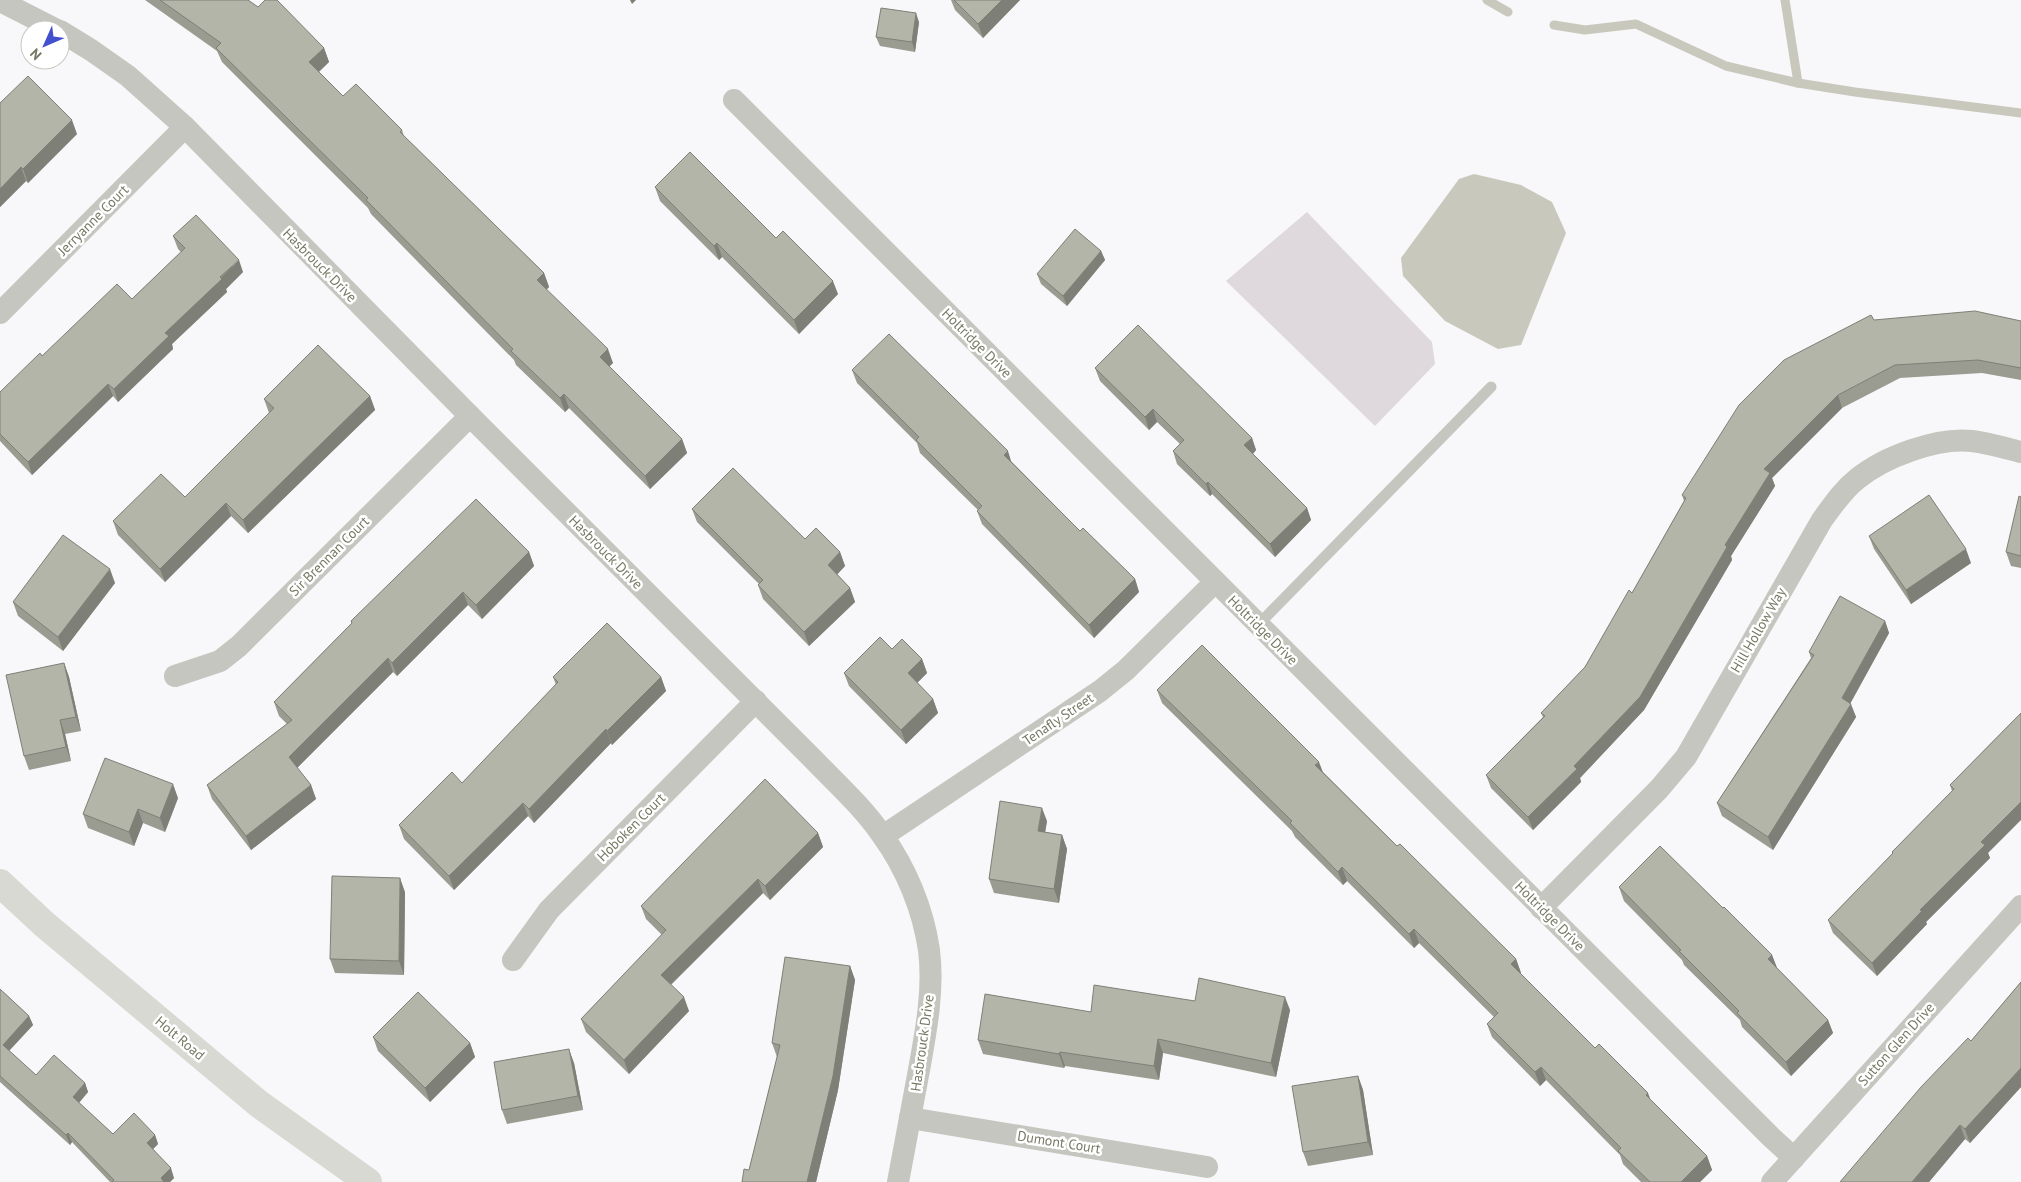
<svg xmlns="http://www.w3.org/2000/svg" width="2021" height="1182" viewBox="0 0 2021 1182" font-family="'PT Sans',sans-serif">
<style>
.green{fill:#dfd9de}
.water{fill:#c8c8bc}
.lines{fill:none;stroke-linecap:round;stroke-linejoin:round}
.stream{stroke:#c8c8bc;stroke-width:9}
.lane{stroke:#c5c6bf;stroke-width:11}
.street{stroke:#c5c6bf;stroke-width:22}
.secondary{stroke:#d9d9d4;stroke-width:28}
.wall{fill:#9b9c91}
.shaded-wall{fill:#7e7f76}
.building{fill:#b4b5a9;stroke:#7e7f76}
.labels{text-anchor:middle;stroke-width:5;stroke-linejoin:round;paint-order:stroke}
.street-label{font-size:14px;fill:#777863;stroke:#fff}
</style>
<rect width="100%" height="100%" fill="#f8f7f9"/>
<polygon class="green" points="1307,212 1432,342 1435,364 1375,426 1226,281"/>
<polygon class="water" points="1474,174 1521,185 1552,202 1566,233 1521,345 1498,349 1445,321 1403,276 1401,258 1459,179"/>
<g class="lines">
<g class="stream">
<polyline points="1487,0 1508,12"/>
<polyline points="1785,0 1798,83"/>
<polyline points="1554,25 1585,30 1636,24 1726,66 1798,83 1855,92 2021,113"/>
</g>
<polyline class="lane" points="1258,625 1491,387"/>
<g class="street">
<polyline points="0,1 57,30"/>
<path d="M60 31 91 50 128 76 185 127 470 416 811 757C835 782 862 806 882 835 906 868 923 909 929 950 934 990 926 1031 919 1070 912 1108 905 1145 898 1182"/>
<polyline points="734,100 1771,1137 1794,1158"/>
<polyline points="0,313 185,127"/>
<polyline points="175,676 220,661 239,646 470,416"/>
<polyline points="883,836 1100,691 1126,670 1215,582"/>
<path d="M1541 908 1659 789 1686 757 1822 520C1833 505 1843 490 1857 479 1884 457 1937 437 1972 441 1988 443 2005 448 2021 452"/>
<polyline points="513,960 549,910 756,701"/>
<polyline points="910,1118 1207,1167"/>
<polyline points="1772,1182 2021,906"/>
</g>
<polyline class="secondary" points="0,883 44,924 259,1104 368,1182"/>
</g>
<g class="wall">
<polygon points="145,0 248,0 258,7 324,48 329,62 319,72 343,96 402,130 404,136 544,273 549,287 546,290 613,363 609,366 682,439 687,453 650,489 569,408 565,412 516,365 514,360 371,214 368,208 222,62 217,51"/>
<polygon points="951,0 1020,0 983,38 955,10"/>
<polygon points="919,22 915,52 880,46 876,37"/>
<polygon points="0,103 77,134 28,183 26,181 0,207"/>
<polygon points="655,187 776,238 838,294 799,334 722,257 719,260 660,201"/>
<polygon points="173,236 243,272 226,289 227,292 172,344 173,349 118,402 113,396 32,475 0,441 0,392 42,356 132,299 181,252 178,249"/>
<polygon points="1101,251 1105,260 1067,306 1041,284 1037,274"/>
<polygon points="1874,320 2021,321 2021,380 1982,373 1900,378 1842,408 1772,478 1775,486 1731,556 1732,560 1644,710 1580,778 1581,782 1533,830 1491,788 1486,775 1543,717 1541,713 1585,667 1632,593 1684,501 1682,495"/>
<polygon points="1095,368 1252,438 1256,450 1253,454 1307,508 1311,520 1275,557 1212,494 1210,496 1177,464 1173,451 1180,444 1157,422 1149,430 1100,381"/>
<polygon points="852,370 1012,462 1080,531 1135,579 1139,592 1094,638 982,524 977,511 978,510 920,453 917,443 857,383"/>
<polygon points="370,396 375,410 248,533 231,516 165,582 118,535 113,521 185,497 269,413 264,399"/>
<polygon points="2021,497 2021,568 2011,566 2006,552"/>
<polygon points="692,509 840,552 845,566 837,574 850,588 855,602 809,646 763,599 758,585 759,584 697,522"/>
<polygon points="1869,536 1971,563 1911,604 1874,549"/>
<polygon points="529,552 534,566 482,619 468,605 397,676 393,672 297,768 311,785 316,799 251,850 212,799 207,785 287,724 279,716 274,702 352,623 351,621"/>
<polygon points="115,583 63,651 18,616 13,602"/>
<polygon points="1885,621 1889,633 1850,704 1856,717 1773,850 1722,816 1717,803 1811,658 1809,652"/>
<polygon points="892,649 922,659 927,673 917,683 933,699 938,713 906,744 849,686 844,673"/>
<polygon points="64,663 69,677 81,731 65,734 71,761 29,770 24,756"/>
<polygon points="553,677 661,677 666,691 612,745 611,743 534,823 528,816 454,890 404,839 399,825 462,783 556,685"/>
<polygon points="1157,690 1323,772 1397,846 1516,959 1521,973 1520,973 1595,1048 1651,1100 1707,1156 1712,1170 1700,1182 1641,1182 1623,1164 1620,1155 1546,1080 1540,1086 1492,1037 1487,1024 1494,1017 1419,943 1414,948 1347,881 1343,885 1295,837 1292,831 1162,703"/>
<polygon points="2021,713 1988,853 1990,858 1926,922 1927,924 1877,976 1833,933 1828,920 1893,854 1892,852 1952,791 1950,785"/>
<polygon points="178,798 165,832 143,823 134,846 88,828 83,814"/>
<polygon points="1047,821 1045,832 1062,835 1067,849 1059,903 994,893 989,879"/>
<polygon points="818,833 823,847 770,900 763,893 671,985 689,1011 629,1074 586,1032 581,1019 662,935 646,919 641,906"/>
<polygon points="1619,887 1723,908 1772,955 1777,968 1828,1020 1833,1033 1791,1076 1742,1027 1740,1020 1684,965 1682,960 1624,901"/>
<polygon points="405,892 404,975 335,973 330,959"/>
<polygon points="850,966 855,980 838,1090 816,1182 742,1182 749,1170 777,1057 772,1043"/>
<polygon points="2021,982 2021,1087 1970,1143 1965,1139 1929,1182 1840,1182 1971,1041"/>
<polygon points="0,989 29,1016 33,1025 9,1051 36,1075 85,1083 88,1092 79,1103 113,1134 155,1135 158,1144 153,1149 174,1178 170,1182 110,1182 72,1142 70,1145 0,1082"/>
<polygon points="1195,1001 1290,1010 1276,1077 1163,1053 1159,1080 1065,1066 1064,1068 983,1054 978,1040 1091,1012"/>
<polygon points="373,1037 470,1043 475,1057 430,1102 378,1051"/>
<polygon points="574,1063 583,1110 507,1124 502,1110"/>
<polygon points="1358,1076 1363,1090 1373,1155 1308,1166 1303,1152"/>
</g>
<g class="shaded-wall">
<polygon points="630,0 636,0 632,4"/>
<polygon points="1002,0 1020,0 983,38 978,24"/>
<polygon points="916,13 919,22 915,52 912,42"/>
<polygon points="324,48 329,62 314,76 309,62"/>
<polygon points="72,120 77,134 28,183 23,169"/>
<polygon points="21,167 26,181 0,207 0,189"/>
<polygon points="717,243 722,257 719,260 714,246"/>
<polygon points="1101,251 1105,260 1067,306 1063,296"/>
<polygon points="239,260 243,272 226,289 227,292 172,344 173,349 118,402 114,389 165,333"/>
<polygon points="544,273 549,287 542,294 537,280"/>
<polygon points="833,281 838,294 799,334 794,320"/>
<polygon points="608,349 613,363 605,371 600,357"/>
<polygon points="108,384 113,396 32,475 28,462"/>
<polygon points="564,394 569,408 565,412 560,398"/>
<polygon points="1838,395 1842,408 1772,478 1775,486 1731,556 1732,560 1644,710 1580,778 1581,782 1533,830 1528,817 1574,766 1725,545 1764,469"/>
<polygon points="370,396 375,410 248,533 243,520"/>
<polygon points="1153,409 1157,422 1149,430 1145,417"/>
<polygon points="1252,438 1256,450 1249,458 1244,445"/>
<polygon points="682,439 687,453 650,489 645,476"/>
<polygon points="1008,451 1012,464 1004,455"/>
<polygon points="1208,482 1212,494 1210,496 1206,484"/>
<polygon points="226,503 231,516 165,582 160,569"/>
<polygon points="1307,508 1311,520 1275,557 1270,544"/>
<polygon points="1966,549 1971,563 1911,604 1906,590"/>
<polygon points="529,552 534,566 482,619 476,605"/>
<polygon points="840,552 845,566 833,579 828,565"/>
<polygon points="110,569 115,583 63,651 58,637"/>
<polygon points="1135,579 1139,592 1094,638 1089,625"/>
<polygon points="850,588 855,602 809,646 804,632"/>
<polygon points="463,592 468,605 397,676 392,663"/>
<polygon points="1885,621 1889,633 1846,711 1842,698"/>
<polygon points="388,658 393,672 294,771 289,757"/>
<polygon points="922,659 927,673 913,687 908,673"/>
<polygon points="64,663 69,677 81,731 76,717"/>
<polygon points="661,677 666,691 612,745 607,731"/>
<polygon points="933,699 938,713 906,744 901,730"/>
<polygon points="1851,704 1856,717 1773,850 1768,837"/>
<polygon points="60,720 65,734 71,761 66,747"/>
<polygon points="606,729 611,743 534,823 529,809"/>
<polygon points="1319,762 1324,775 1315,765"/>
<polygon points="173,784 178,798 165,832 160,818"/>
<polygon points="311,785 316,799 251,850 246,836"/>
<polygon points="2021,802 2021,820 1988,853 1990,858 1926,922 1927,924 1877,976 1872,963 1981,842"/>
<polygon points="523,803 528,816 454,890 449,876"/>
<polygon points="1042,808 1047,821 1043,845 1038,831"/>
<polygon points="138,809 143,823 134,846 129,832"/>
<polygon points="818,833 823,847 770,900 765,886"/>
<polygon points="1062,835 1067,849 1059,903 1054,889"/>
<polygon points="1342,867 1347,881 1343,885 1338,872"/>
<polygon points="400,878 405,892 404,975 399,961"/>
<polygon points="758,879 763,893 666,989 661,975"/>
<polygon points="1414,929 1419,943 1414,948 1409,934"/>
<polygon points="1772,955 1777,968 1768,959"/>
<polygon points="1516,959 1521,973 1516,978 1511,964"/>
<polygon points="850,966 855,980 838,1090 816,1182 807,1182"/>
<polygon points="684,997 689,1011 629,1074 624,1060"/>
<polygon points="1285,997 1290,1010 1276,1077 1271,1063"/>
<polygon points="29,1016 33,1025 6,1054 3,1045"/>
<polygon points="1828,1020 1833,1033 1791,1076 1786,1062"/>
<polygon points="1158,1039 1163,1053 1159,1080 1154,1066"/>
<polygon points="470,1043 475,1057 430,1102 425,1088"/>
<polygon points="569,1049 574,1063 583,1110 578,1096"/>
<polygon points="1060,1052 1065,1066 1064,1068 1059,1054"/>
<polygon points="1541,1067 1546,1080 1540,1086 1535,1072"/>
<polygon points="2021,1068 2021,1087 1970,1143 1965,1129"/>
<polygon points="1358,1076 1363,1090 1373,1155 1368,1142"/>
<polygon points="85,1083 88,1092 76,1106 73,1097"/>
<polygon points="1648,1093 1653,1106 1646,1095"/>
<polygon points="1960,1125 1965,1139 1929,1182 1912,1182"/>
<polygon points="68,1133 72,1142 70,1145 66,1135"/>
<polygon points="155,1135 158,1144 150,1152 147,1143"/>
<polygon points="1707,1156 1712,1170 1700,1182 1681,1182"/>
<polygon points="171,1168 174,1178 170,1182 163,1182 161,1178"/>
</g>
<g class="building">
<polygon points="160,0 248,0 258,7 265,0 277,0 324,48 309,62 343,96 356,84 402,130 400,132 544,273 537,280 608,349 600,357 682,439 645,476 564,394 560,398 511,351 513,349 366,200 368,198 216,48 221,43"/>
<polygon points="954,0 1002,0 978,24"/>
<polygon points="881,8 916,13 912,42 876,37"/>
<polygon points="28,76 72,120 23,169 21,167 0,189 0,103"/>
<polygon points="690,152 776,238 783,231 833,281 794,320 717,243 714,246 655,187"/>
<polygon points="196,215 239,260 220,277 222,279 165,333 169,336 114,389 108,384 28,462 0,434 0,392 40,353 42,356 117,284 132,299 185,248 173,236"/>
<polygon points="1075,229 1101,251 1063,296 1037,274"/>
<polygon points="1975,311 2021,321 2021,368 1978,360 1895,365 1838,395 1764,469 1770,473 1725,545 1727,547 1640,697 1574,766 1577,769 1528,817 1486,775 1545,716 1541,713 1585,667 1629,590 1632,593 1686,498 1682,495 1739,405 1784,360 1871,315 1874,320"/>
<polygon points="1138,325 1252,438 1244,445 1307,508 1270,544 1208,482 1206,484 1173,451 1184,440 1153,409 1145,417 1095,368"/>
<polygon points="889,334 1008,451 1004,455 1080,531 1083,528 1135,579 1089,625 977,511 982,506 916,440 919,437 852,370"/>
<polygon points="318,345 370,396 243,520 226,503 160,569 113,521 161,474 185,497 274,408 264,399"/>
<polygon points="733,468 805,539 816,528 840,552 828,565 850,588 804,632 758,585 763,580 692,509"/>
<polygon points="1929,495 1966,549 1906,590 1869,536"/>
<polygon points="2019,496 2021,497 2021,556 2006,552"/>
<polygon points="476,499 529,552 476,605 463,592 392,663 388,658 289,757 311,785 246,836 207,785 292,720 274,702 352,623 351,621"/>
<polygon points="63,535 110,569 58,637 13,602"/>
<polygon points="1840,596 1885,621 1842,698 1851,704 1768,837 1717,803 1814,655 1809,652"/>
<polygon points="607,623 661,677 607,731 606,729 529,809 523,803 449,876 399,825 452,772 462,783 558,682 553,677"/>
<polygon points="880,637 892,649 902,639 922,659 908,673 933,699 901,730 844,673"/>
<polygon points="1202,645 1319,762 1315,765 1397,846 1400,844 1516,959 1511,964 1595,1048 1599,1044 1648,1093 1646,1095 1707,1156 1681,1182 1650,1182 1618,1151 1621,1148 1541,1067 1535,1072 1487,1024 1498,1013 1414,929 1409,934 1342,867 1338,872 1290,823 1292,821 1157,690"/>
<polygon points="64,663 76,717 60,720 66,747 24,756 6,675"/>
<polygon points="2021,713 2021,802 1981,842 1985,845 1920,910 1922,911 1872,963 1828,920 1893,853 1892,852 1954,789 1950,785"/>
<polygon points="105,758 173,784 160,818 138,809 129,832 83,814"/>
<polygon points="765,779 818,833 765,886 758,879 661,975 684,997 624,1060 581,1019 666,930 641,906"/>
<polygon points="1000,801 1042,808 1038,831 1062,835 1054,889 989,879"/>
<polygon points="1660,846 1723,908 1724,907 1772,955 1768,959 1828,1020 1786,1062 1737,1013 1739,1011 1679,951 1681,950 1619,887"/>
<polygon points="332,876 400,878 399,961 330,959"/>
<polygon points="785,957 850,966 833,1076 807,1182 742,1182 744,1169 749,1170 780,1045 772,1043"/>
<polygon points="1199,978 1285,997 1271,1063 1158,1039 1154,1066 1060,1052 1059,1054 978,1040 985,994 1091,1012 1094,985 1195,1001"/>
<polygon points="2021,982 2021,1068 1965,1129 1960,1125 1912,1182 1840,1182 1921,1087 1968,1038 1971,1041"/>
<polygon points="0,989 29,1016 3,1045 36,1075 54,1055 85,1083 73,1097 113,1134 134,1113 155,1135 147,1143 171,1168 161,1178 164,1182 112,1182 114,1180 68,1133 66,1135 0,1076"/>
<polygon points="418,992 470,1043 425,1088 373,1037"/>
<polygon points="569,1049 578,1096 502,1110 494,1062"/>
<polygon points="1358,1076 1368,1142 1303,1152 1292,1086"/>
</g>
<g class="labels">
<g class="street-label">
<text transform="translate(93 220) rotate(-45)" y="5">Jerryanne Court</text>
<text transform="translate(320 265) rotate(45)" y="5">Hasbrouck Drive</text>
<text transform="translate(977 343) rotate(45)" y="5">Holtridge Drive</text>
<text transform="translate(606 552) rotate(45)" y="5">Hasbrouck Drive</text>
<text transform="translate(329 556) rotate(-45)" y="5">Sir Brennan Court</text>
<text transform="translate(1263 630) rotate(45)" y="5">Holtridge Drive</text>
<text transform="translate(1758 630) rotate(-60)" y="5">Hill Hollow Way</text>
<text transform="translate(1058 719) rotate(-34)" y="5">Tenafly Street</text>
<text transform="translate(631 827) rotate(-45)" y="5">Hoboken Court</text>
<text transform="translate(1550 916) rotate(45)" y="5">Holtridge Drive</text>
<text transform="translate(180 1038) rotate(40)" y="5">Holt Road</text>
<text transform="translate(922 1043) rotate(-82)" y="5">Hasbrouck Drive</text>
<text transform="translate(1896 1044) rotate(-48)" y="5">Sutton Glen Drive</text>
<text transform="translate(1059 1142) rotate(9)" y="5">Dumont Court</text>
</g>
</g>
<g transform="translate(45 45) rotate(225)"><circle r="24" fill="#ffffff" stroke="#c9c9c1"/>
<path d="M0-4L9 19L0 12L-9 19Z" fill="#4250ce"/>
<text y="-8" font-size="14" font-weight="bold" text-anchor="middle" fill="#777863">N</text>
</g>
</svg>
